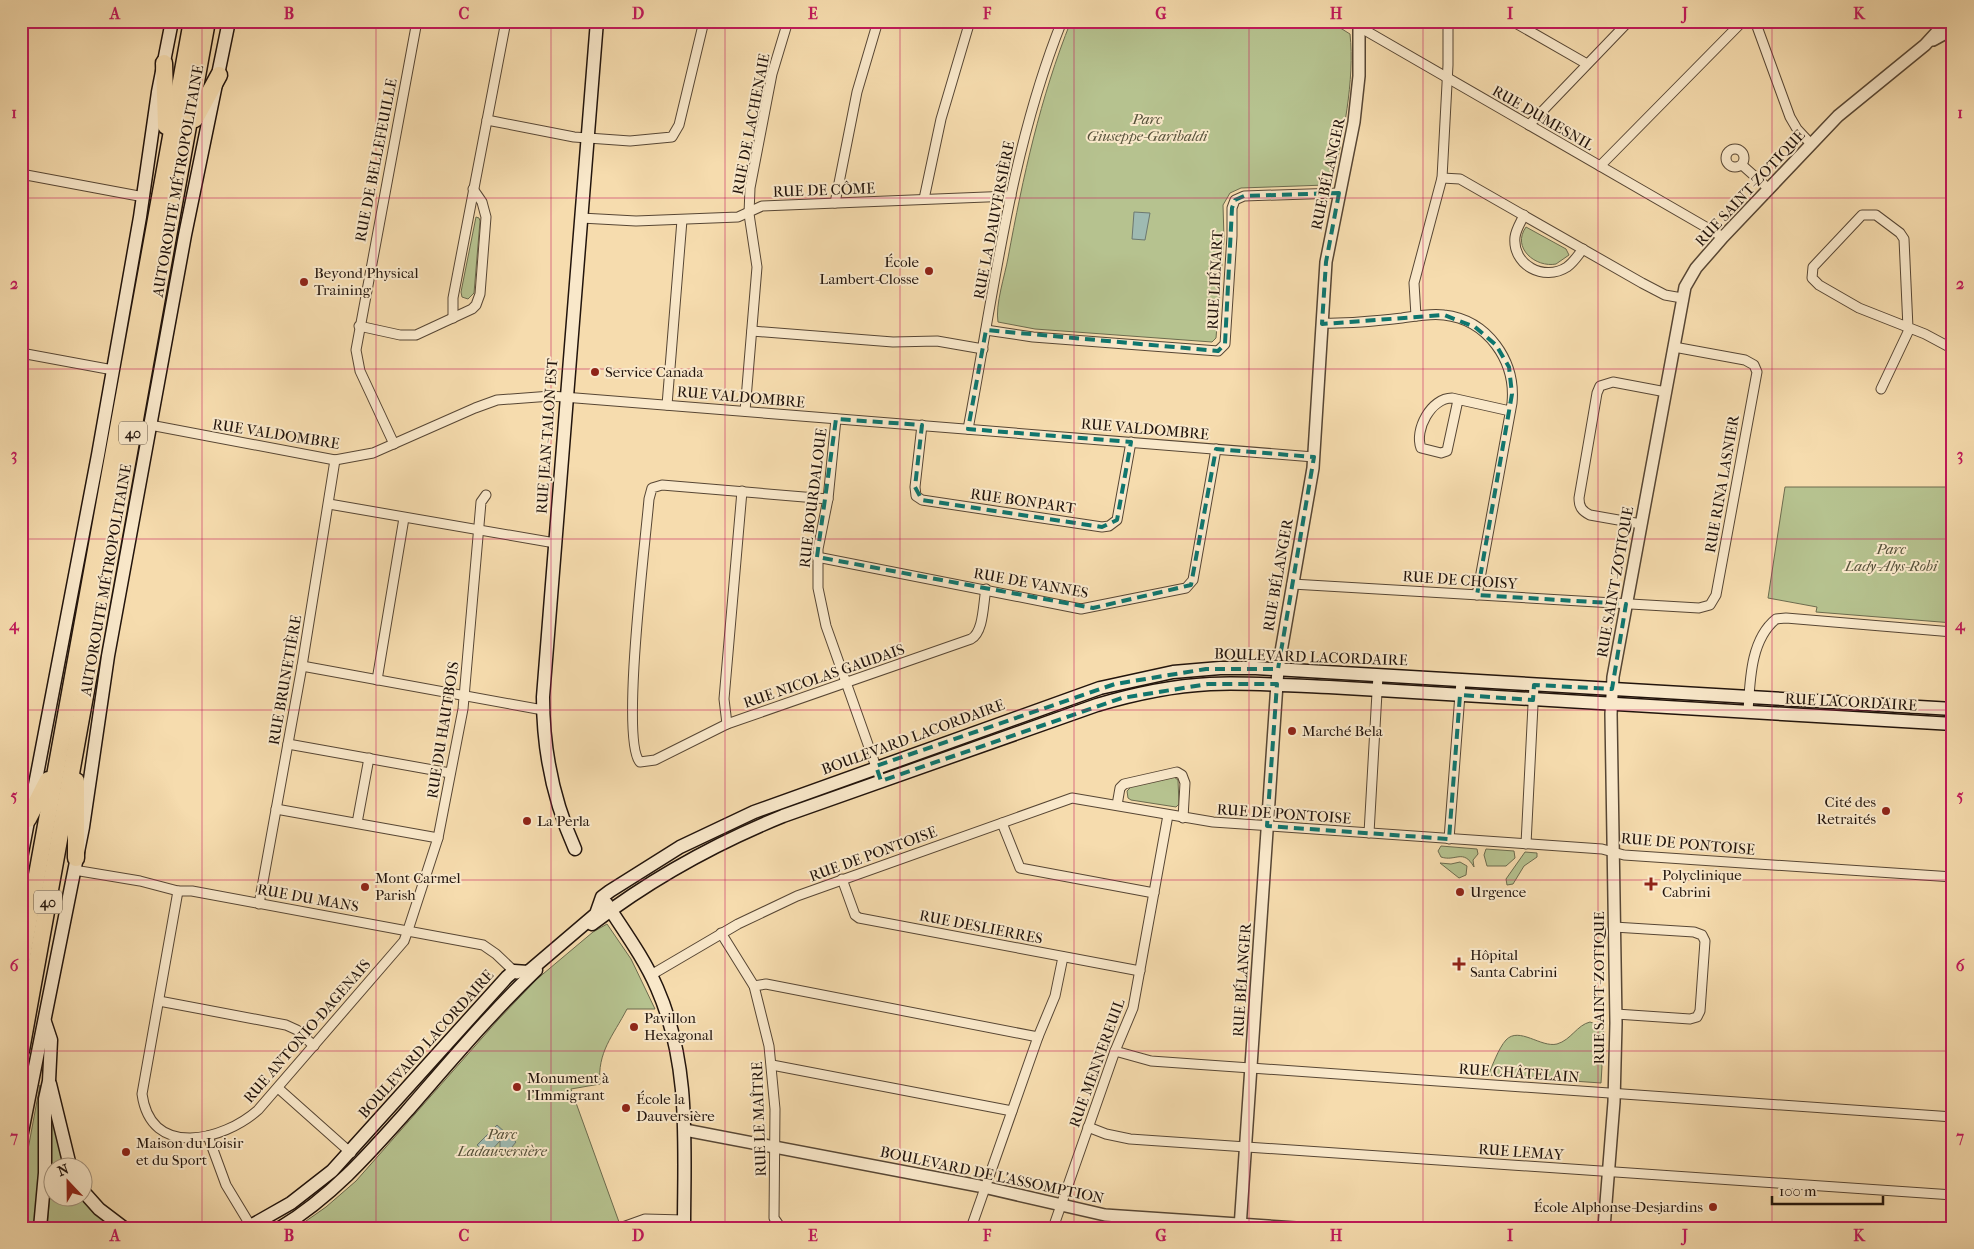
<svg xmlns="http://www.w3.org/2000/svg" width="1974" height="1249" viewBox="0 0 1974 1249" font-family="'IM FELL French Canon',serif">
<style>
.green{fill:#b6c28f;stroke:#6c6b4e}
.water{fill:#9ebab2;stroke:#6c7870}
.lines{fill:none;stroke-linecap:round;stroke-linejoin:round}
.minor-casing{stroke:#574634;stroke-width:11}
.tertiary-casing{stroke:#574634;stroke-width:14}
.secondary-casing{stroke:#22140c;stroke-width:15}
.motorway-casing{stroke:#22140c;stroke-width:19}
.minor{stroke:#f9e8ca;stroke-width:9}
.tertiary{stroke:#f9e8ca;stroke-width:11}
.secondary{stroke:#f9e8ca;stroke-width:12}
.motorway{stroke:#f6dcae;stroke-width:16}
.marked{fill:none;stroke:#0f766e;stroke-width:4;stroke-dasharray:10 6;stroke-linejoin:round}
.grid{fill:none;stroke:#c2185b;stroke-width:1;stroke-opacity:0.55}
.poi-dot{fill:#8f2418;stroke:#f9e8ca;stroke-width:2}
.labels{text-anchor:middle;stroke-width:4;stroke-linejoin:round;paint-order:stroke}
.shield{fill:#f9e8ca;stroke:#625445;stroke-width:1}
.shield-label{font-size:14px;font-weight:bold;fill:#22140c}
.street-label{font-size:15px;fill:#22140c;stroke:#f9e8ca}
.park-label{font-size:15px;font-style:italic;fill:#56513a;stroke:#f9e8ca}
.poi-label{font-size:15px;fill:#22140c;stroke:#f9e8ca;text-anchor:start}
.neatline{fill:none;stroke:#c2185b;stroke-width:2}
.grid-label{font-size:16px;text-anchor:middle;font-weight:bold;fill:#c2185b}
</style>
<rect width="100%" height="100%" fill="#f6dcae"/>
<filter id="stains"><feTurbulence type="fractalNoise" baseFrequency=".004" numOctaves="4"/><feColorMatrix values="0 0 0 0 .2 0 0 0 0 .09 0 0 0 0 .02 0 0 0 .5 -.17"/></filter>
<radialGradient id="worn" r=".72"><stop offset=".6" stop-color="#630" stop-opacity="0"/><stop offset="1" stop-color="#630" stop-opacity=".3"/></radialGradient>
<g class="green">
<path d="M1071 21H1329L1350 34C1355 79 1343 139 1332 182L1326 185 1241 188 1230 193 1223 205 1224 239 1216 338 1212 342 1035 329 998 322C995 305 1005 275 1008 258 1023 177 1040 98 1071 21Z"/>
<polygon points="476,217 479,218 480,221 474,293 468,299 462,297 461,292"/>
<path d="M1526 227 1566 249 1569 255 1556 264C1536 268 1511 248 1526 227Z"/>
<polygon points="1785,487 1953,487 1953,623 1816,612 1817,607 1768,598"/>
<polygon points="1174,777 1178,780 1179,804 1176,807 1131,800 1128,798 1127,791 1132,786"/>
<path d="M1441 846 1477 849 1478 854 1473 860 1474 867C1463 848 1456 862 1441 857L1438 851Z"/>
<polygon points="1486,849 1514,851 1515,858 1506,866 1487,866 1484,855"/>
<polygon points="1525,852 1537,853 1537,857 1524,866 1513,884 1507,885 1506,879"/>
<polygon points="1460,862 1467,866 1466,875 1459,878 1440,863 1451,864"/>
<path d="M607 924 631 959 655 1009H627C613 1036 597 1052 600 1084L571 1089 619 1222 607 1228H296L326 1207 356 1181 497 1021 537 979 593 932Z"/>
<path d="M1590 1022 1598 1025 1604 1032 1601 1083 1488 1075C1493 1065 1498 1049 1506 1040 1519 1026 1541 1048 1557 1044 1571 1040 1577 1025 1590 1022Z"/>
<polygon points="40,1085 40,1181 36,1228 21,1228 21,1187"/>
<polygon points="51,1115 66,1166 52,1166 52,1196 82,1197 116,1228 47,1228 51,1180"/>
</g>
<g class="water">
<polygon points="1134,212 1150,213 1145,240 1132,239"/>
<polygon points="497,1125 516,1142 508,1152 500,1148 500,1141 488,1154 477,1145"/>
</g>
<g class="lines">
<defs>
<g id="minor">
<polyline points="1349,21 1723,237"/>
<polyline points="1512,21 1587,64"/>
<polyline points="1755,21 1790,117 1797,129 1811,144"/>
<polyline points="487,120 574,137 630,141 672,137 679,125 704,21"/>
<polyline points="1529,125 1629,21"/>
<circle cx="1735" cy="158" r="9"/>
<polyline points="1742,165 1769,189"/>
<polyline points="1600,166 1743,21"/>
<polyline points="21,174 144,197"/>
<polyline points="1442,178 1460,179 1642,283 1665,295 1682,298"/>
<polyline points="924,199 941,119 970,21"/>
<polyline points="835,203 857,92 878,21"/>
<path d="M1524 215C1521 222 1516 229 1515 237 1512 265 1544 282 1567 267 1574 262 1578 255 1583 249"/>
<polyline points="581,218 636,221 738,217 762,206 1011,196"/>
<polyline points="1416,316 1414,283 1442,178 1448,65 1448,21"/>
<polyline points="453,318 453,298 506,21"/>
<path d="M1322 323C1349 324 1376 321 1402 318 1416 316 1431 313 1444 315 1488 320 1516 361 1512 403L1477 595"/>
<polyline points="359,326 400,335 416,335 472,309 476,305 480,294 486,217 482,202 473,189"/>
<polyline points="986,330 1033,337 1218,351 1225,344 1232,236 1232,208 1235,200 1244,196 1339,193"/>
<polyline points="752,331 893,342 937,341 983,349"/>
<polyline points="21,353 113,370"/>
<polyline points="1881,389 1908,332 1908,328 1904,239 1900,233 1876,215 1862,215 1813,267 1812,278 1819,285 1859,308 1925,334 1953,349"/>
<path d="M1458 400 1447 451 1441 453 1421 448C1414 430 1431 398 1452 398L1510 411"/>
<polyline points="667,405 682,220"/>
<polyline points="745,411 757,267 749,214 750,188 772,74 788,21"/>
<polyline points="836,419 828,499 818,549 818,588 826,626 881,781"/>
<polyline points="150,425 335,460 373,453 475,408 497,400 551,396 1314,457"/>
<polyline points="922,425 915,487 916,496 922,500 1102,527 1109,526 1117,520 1131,442"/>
<path d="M968 429C994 292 1010 151 1062 21"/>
<polyline points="394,444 360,371 356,350 417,21"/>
<path d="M828 499 662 485 652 488 649 499C646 537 620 742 640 762L655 760 727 724 971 639C984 632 983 603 986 589"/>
<polyline points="329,504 555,543"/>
<path d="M1641 524 1590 515C1582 511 1579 507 1579 498L1597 393 1600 386 1613 382 1666 392"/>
<polyline points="817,557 1081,609 1186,588 1193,580 1216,449"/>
<polyline points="1292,584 1699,608 1710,605 1716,595 1757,372 1754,365 1745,360 1674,347"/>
<polyline points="302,666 543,710"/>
<polyline points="377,680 404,518"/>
<path d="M1748 712C1750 682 1750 640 1776 619L1786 618 1953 632"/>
<polyline points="727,724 724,699 742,491"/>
<polyline points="288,744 450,773"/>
<polyline points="1117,805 1120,788 1124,784 1177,772 1182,775 1185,783 1183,818"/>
<polyline points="276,809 438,838"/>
<polyline points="357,823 369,758"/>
<polyline points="1002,823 1020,868 1154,893"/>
<polyline points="1369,833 1378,675"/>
<polyline points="1449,839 1461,681"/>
<polyline points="1526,844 1534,685"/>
<polyline points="74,870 140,881 178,891 192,891 483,945 496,954 517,974"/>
<polyline points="842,879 855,915 859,918 1140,971"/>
<path d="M178 891 142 1094C151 1159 223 1141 258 1110L404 941 408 930 438 838 463 709 481 502 486 495"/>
<polyline points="259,904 302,666 335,460"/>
<polyline points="1614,927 1694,932 1702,935 1705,941 1700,1011 1697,1017 1690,1019 1616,1014"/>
<polyline points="721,933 754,986 769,1046 775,1109 774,1218 781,1228"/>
<polyline points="651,975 738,924 797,896 1072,798 1213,822 1602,849 1624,855 1953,877"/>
<polyline points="754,986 766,984 1038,1037"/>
<polyline points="159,1001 286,1025 297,1030 314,1046"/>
<polyline points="1115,1051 1151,1061 1953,1117"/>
<polyline points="772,1065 1012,1111"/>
<polyline points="278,1088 351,1153"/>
<polyline points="1088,1127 1106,1134 1130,1139 1953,1195"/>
<polyline points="208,1136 226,1185 252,1228"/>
<polyline points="620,1228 645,1219 684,1220"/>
<polyline points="645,1228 666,1221"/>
<polyline points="971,1228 1038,1037 1055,996 1063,957"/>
<polyline points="1053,1228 1115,1051 1133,1008 1168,815"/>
</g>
<g id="tertiary">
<polyline points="1933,40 1953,29"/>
<polyline points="685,1130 979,1186 1105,1215 1296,1228"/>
<polyline points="1240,1228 1278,669 1313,468 1326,262 1354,122 1359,76 1359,21"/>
<polyline points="1604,1228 1614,1102 1616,1023 1611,714 1613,677 1685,287 1696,268 1723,237 1838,116 1925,45 1947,21"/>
</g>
<g id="secondary">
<path d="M575 849C553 800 543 751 543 697L597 21"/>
<polyline points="21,858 98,455 140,217 158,92 172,21"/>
<path d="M606 903C624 931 644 958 657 988 691 1065 684 1146 684 1228"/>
<path d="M592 924C651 879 714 844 783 816L1097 705C1134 694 1171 686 1210 684 1249 682 1289 686 1329 687L1953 724"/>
<polyline points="50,1084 70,1166"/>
<polyline points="21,1137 83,827 108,656 185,235 229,21"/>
<polyline points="82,1190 99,1209 124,1228"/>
<polyline points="40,1228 45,1173 45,1099 49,1081 51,1040 45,1022"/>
<polyline points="247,1228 291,1203 332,1171 507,977 514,971 528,972 596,914 602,897 610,891 680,847 754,812 1100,688 1173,672 1220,668 1256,668 1953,709"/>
<path d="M280 1228C331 1197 368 1155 408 1110 449 1063 490 1014 536 970"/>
</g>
<g id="motorway">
<polyline points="164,63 166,126"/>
<polyline points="195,119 219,75"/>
<polyline points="28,819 48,780"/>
<polyline points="76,858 76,781"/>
<polyline points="21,963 192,21"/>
<polyline points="21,1050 207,21"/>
</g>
</defs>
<use href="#minor" class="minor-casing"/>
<use href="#tertiary" class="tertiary-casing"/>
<use href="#secondary" class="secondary-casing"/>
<use href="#motorway" class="motorway-casing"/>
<use href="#minor" class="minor"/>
<use href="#tertiary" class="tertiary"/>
<use href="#secondary" class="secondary"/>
<use href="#motorway" class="motorway"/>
</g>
<path class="marked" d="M1339 193 1326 262 1322 324 1444 315 1475 327 1496 345 1509 367 1512 394 1477 595 1626 604 1612 689 1534 685 1533 700 1460 695 1449 839 1267 826 1277 684H1208L1122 698 881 781 876 766 1115 684 1206 669H1278L1314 457 1216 449 1191 585 1093 608 817 557 836 419 922 425 915 487 922 500 1102 527 1117 520 1131 442 968 429 986 330 1218 351 1225 344 1232 208 1235 200 1244 196Z"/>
<path class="grid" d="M202 21V1228M376 21V1228M551 21V1228M725 21V1228M900 21V1228M1074 21V1228M1249 21V1228M1423 21V1228M1598 21V1228M1772 21V1228M21 198H1953M21 369H1953M21 539H1953M21 710H1953M21 880H1953M21 1051H1953"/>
<g class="poi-dot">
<circle cx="929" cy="271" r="5"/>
<circle cx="304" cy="282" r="5"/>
<circle cx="595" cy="372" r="5"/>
<circle cx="1292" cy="731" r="5"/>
<circle cx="1886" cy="811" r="5"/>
<circle cx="527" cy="821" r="5"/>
<path d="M1648.5 876.5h5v5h5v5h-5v5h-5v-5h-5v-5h5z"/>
<circle cx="365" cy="887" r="5"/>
<circle cx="1460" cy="892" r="5"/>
<path d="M1456.5 956.5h5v5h5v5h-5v5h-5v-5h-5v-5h5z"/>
<circle cx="634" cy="1027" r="5"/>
<circle cx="517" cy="1087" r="5"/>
<circle cx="626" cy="1108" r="5"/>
<circle cx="126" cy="1152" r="5"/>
<circle cx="1713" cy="1207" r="5"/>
</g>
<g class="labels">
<g class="shield">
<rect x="119" y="421.5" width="28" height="23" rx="4"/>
<rect x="34" y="890.5" width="28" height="23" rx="4"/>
</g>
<g class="shield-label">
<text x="133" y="438">40</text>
<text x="48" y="907">40</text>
</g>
<g class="street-label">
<text transform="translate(1543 118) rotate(30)" y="5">RUE DUMESNIL</text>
<text transform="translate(751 124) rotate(-79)" y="5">RUE DE LACHENAIE</text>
<text transform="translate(376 160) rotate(-79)" y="5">RUE DE BELLEFEUILLE</text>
<text transform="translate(1328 174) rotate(-78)" y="5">RUE BÉLANGER</text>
<text transform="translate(178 181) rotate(-80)" y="5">AUTOROUTE MÉTROPOLITAINE</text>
<text transform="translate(1750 188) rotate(-47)" y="5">RUE SAINT-ZOTIQUE</text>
<text transform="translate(824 190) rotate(-2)" y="5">RUE DE CÔME</text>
<text transform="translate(994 220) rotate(-79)" y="5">RUE LA DAUVERSIÈRE</text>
<text transform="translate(1215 280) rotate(-87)" y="5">RUE LIÉNART</text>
<text transform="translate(741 397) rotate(5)" y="5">RUE VALDOMBRE</text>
<text transform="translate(1145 429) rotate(5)" y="5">RUE VALDOMBRE</text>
<text transform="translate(276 434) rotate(9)" y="5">RUE VALDOMBRE</text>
<text transform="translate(547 436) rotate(-86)" y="5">RUE JEAN-TALON EST</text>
<text transform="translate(1722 484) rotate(-80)" y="5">RUE RINA LASNIER</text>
<text transform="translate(813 498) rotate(-83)" y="5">RUE BOURDALOUE</text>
<text transform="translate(1023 501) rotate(8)" y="5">RUE BONPART</text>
<text transform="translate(1278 575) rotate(-80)" y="5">RUE BÉLANGER</text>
<text transform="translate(106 580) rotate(-80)" y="5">AUTOROUTE MÉTROPOLITAINE</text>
<text transform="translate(1460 580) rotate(4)" y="5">RUE DE CHOISY</text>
<text transform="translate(1615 582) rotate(-80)" y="5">RUE SAINT-ZOTIQUE</text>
<text transform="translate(1031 583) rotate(10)" y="5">RUE DE VANNES</text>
<text transform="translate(1311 657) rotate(2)" y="5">BOULEVARD LACORDAIRE</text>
<text transform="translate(824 676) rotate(-19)" y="5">RUE NICOLAS GAUDAIS</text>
<text transform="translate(285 680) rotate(-80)" y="5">RUE BRUNETIÈRE</text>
<text transform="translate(1851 702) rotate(3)" y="5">RUE LACORDAIRE</text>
<text transform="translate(443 730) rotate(-81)" y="5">RUE DU HAUTBOIS</text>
<text transform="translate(913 737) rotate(-20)" y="5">BOULEVARD LACORDAIRE</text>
<text transform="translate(1284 814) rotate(4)" y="5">RUE DE PONTOISE</text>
<text transform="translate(1688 844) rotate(5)" y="5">RUE DE PONTOISE</text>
<text transform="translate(873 854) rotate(-20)" y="5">RUE DE PONTOISE</text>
<text transform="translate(308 898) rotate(10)" y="5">RUE DU MANS</text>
<text transform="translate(981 927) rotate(11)" y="5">RUE DESLIERRES</text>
<text transform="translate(1242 980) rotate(-86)" y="5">RUE BÉLANGER</text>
<text transform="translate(1599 988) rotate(-90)" y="5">RUE SAINT-ZOTIQUE</text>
<text transform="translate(307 1031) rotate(-49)" y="5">RUE ANTONIO-DAGENAIS</text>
<text transform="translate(426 1044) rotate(-48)" y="5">BOULEVARD LACORDAIRE</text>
<text transform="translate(1097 1063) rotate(-70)" y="5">RUE MENNEREUIL</text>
<text transform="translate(1519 1073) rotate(4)" y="5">RUE CHÂTELAIN</text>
<text transform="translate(759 1119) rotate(-92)" y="5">RUE LE MAÎTRE</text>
<text transform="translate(1521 1152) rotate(4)" y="5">RUE LEMAY</text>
<text transform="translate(992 1175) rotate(12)" y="5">BOULEVARD DE L'ASSOMPTION</text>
</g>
<g class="park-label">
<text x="1147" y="124">Parc<tspan x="1147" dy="17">Giuseppe-Garibaldi</tspan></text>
<text x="1891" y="554">Parc<tspan x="1891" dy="17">Lady-Alys-Robi</tspan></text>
<text x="502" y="1139">Parc<tspan x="502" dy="17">Ladauversière</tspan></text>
</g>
<g class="poi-label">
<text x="919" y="267" text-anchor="end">École<tspan x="919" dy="17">Lambert-Closse</tspan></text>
<text x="314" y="278">Beyond Physical<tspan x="314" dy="17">Training</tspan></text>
<text x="605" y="377">Service Canada</text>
<text x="1302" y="736">Marché Bela</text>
<text x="1876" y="807" text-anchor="end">Cité des<tspan x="1876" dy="17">Retraités</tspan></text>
<text x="537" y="826">La Perla</text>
<text x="1662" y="880">Polyclinique<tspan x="1662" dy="17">Cabrini</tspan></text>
<text x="375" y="883">Mont Carmel<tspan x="375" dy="17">Parish</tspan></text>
<text x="1470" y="897">Urgence</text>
<text x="1470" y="960">Hôpital<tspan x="1470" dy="17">Santa Cabrini</tspan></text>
<text x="644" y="1023">Pavillon<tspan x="644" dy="17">Hexagonal</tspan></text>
<text x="527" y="1083">Monument à<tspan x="527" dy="17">l'Immigrant</tspan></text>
<text x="636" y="1104">École la<tspan x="636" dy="17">Dauversière</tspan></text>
<text x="136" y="1148">Maison du Loisir<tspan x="136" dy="17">et du Sport</tspan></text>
<text x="1703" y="1212" text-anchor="end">École Alphonse-Desjardins</text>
</g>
</g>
<rect width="1974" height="1249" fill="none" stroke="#f6dcae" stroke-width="55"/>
<g transform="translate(68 1182) rotate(338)"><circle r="24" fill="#f9e8ca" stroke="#a3937e"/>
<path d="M0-4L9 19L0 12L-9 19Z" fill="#8f2418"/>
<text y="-8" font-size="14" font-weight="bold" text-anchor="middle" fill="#22140c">N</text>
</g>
<path d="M1772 1196v8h111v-8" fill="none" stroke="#22140c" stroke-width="2.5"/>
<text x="1779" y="1196" font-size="15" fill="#22140c" stroke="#f9e8ca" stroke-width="4" paint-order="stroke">100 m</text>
<rect x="28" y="28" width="1918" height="1194" class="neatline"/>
<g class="grid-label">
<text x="115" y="19">A</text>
<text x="289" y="19">B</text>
<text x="464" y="19">C</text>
<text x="638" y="19">D</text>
<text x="813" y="19">E</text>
<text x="987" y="19">F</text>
<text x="1161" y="19">G</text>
<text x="1336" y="19">H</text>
<text x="1510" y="19">I</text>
<text x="1685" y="19">J</text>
<text x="1859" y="19">K</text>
<text x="14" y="118">1</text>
<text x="1960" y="118">1</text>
<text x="14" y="289">2</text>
<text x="1960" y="289">2</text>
<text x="14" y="460">3</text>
<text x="1960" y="460">3</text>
<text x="14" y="630">4</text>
<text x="1960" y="630">4</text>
<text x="14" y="801">5</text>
<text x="1960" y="801">5</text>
<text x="14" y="971">6</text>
<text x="1960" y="971">6</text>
<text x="14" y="1142">7</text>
<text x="1960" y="1142">7</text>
<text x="115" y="1241">A</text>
<text x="289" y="1241">B</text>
<text x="464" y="1241">C</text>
<text x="638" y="1241">D</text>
<text x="813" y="1241">E</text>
<text x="987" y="1241">F</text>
<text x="1161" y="1241">G</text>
<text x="1336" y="1241">H</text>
<text x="1510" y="1241">I</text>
<text x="1685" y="1241">J</text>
<text x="1859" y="1241">K</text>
</g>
<rect width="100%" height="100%" filter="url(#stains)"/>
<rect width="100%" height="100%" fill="url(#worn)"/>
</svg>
